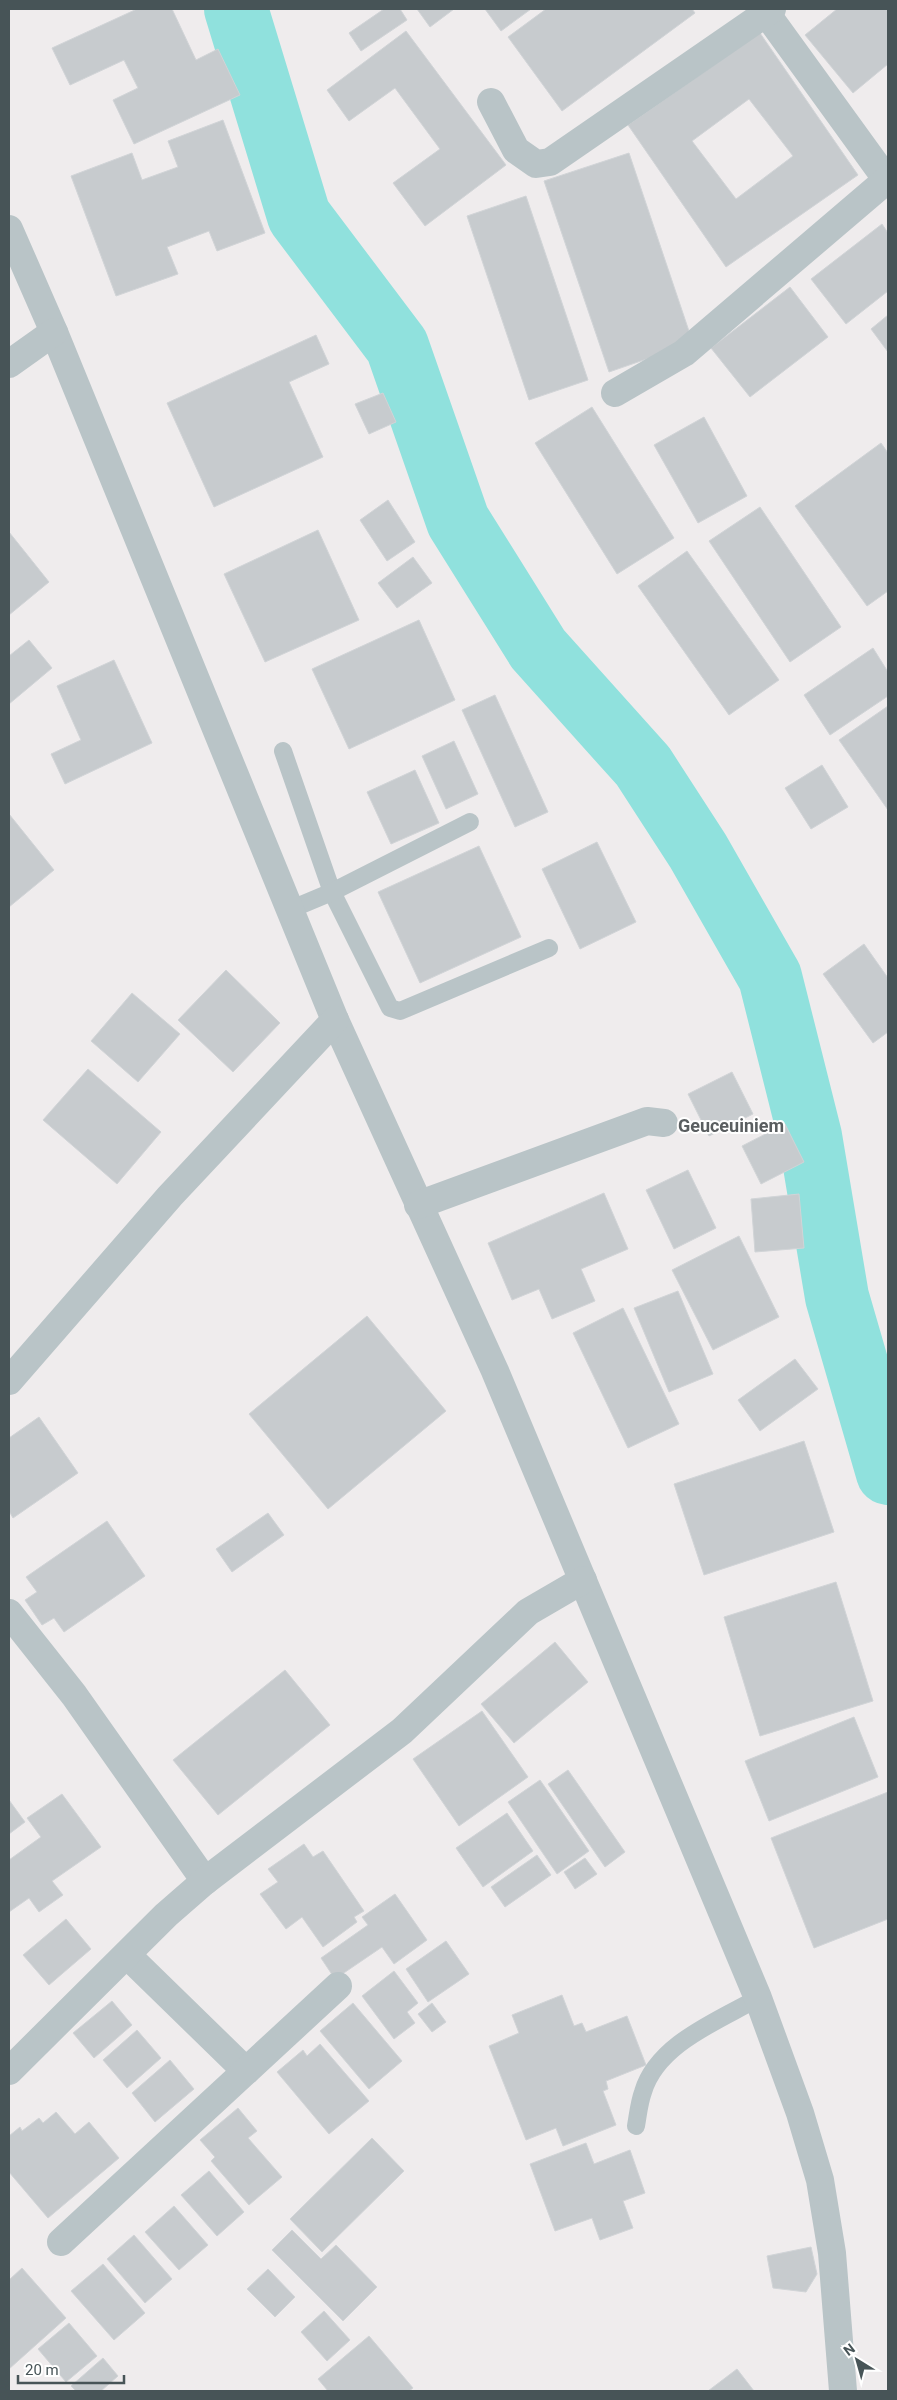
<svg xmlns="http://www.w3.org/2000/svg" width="897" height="2400" viewBox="0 0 897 2400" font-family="Roboto,sans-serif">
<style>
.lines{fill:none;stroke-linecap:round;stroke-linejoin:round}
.river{stroke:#90e1dd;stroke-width:64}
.building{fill:#c7cbce;stroke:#d1d4d7;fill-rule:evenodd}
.service{stroke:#b9c4c7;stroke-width:18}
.minor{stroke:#b9c4c7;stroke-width:28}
.labels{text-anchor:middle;stroke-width:4;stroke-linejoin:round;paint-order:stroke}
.quarter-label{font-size:18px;font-weight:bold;fill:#5a5e60;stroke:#fff}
</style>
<rect width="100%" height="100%" fill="#efeced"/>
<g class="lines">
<polyline class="river" points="236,9 299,216 397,346 458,521 538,649 643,766 698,851 770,977 810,1136 837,1297 888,1473"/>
</g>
<g class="building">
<polygon points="137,9 172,9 196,60 218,49 240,95 134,144 113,100 138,88 124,60 70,85 52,48"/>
<polygon points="384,9 400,9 407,20 361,51 349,33"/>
<polygon points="417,9 454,9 430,27"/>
<polygon points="485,9 531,9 501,31"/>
<polygon points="546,9 692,9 695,13 562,111 508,37"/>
<polygon points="837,9 888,9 888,64 853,93 805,35"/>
<polygon points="406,31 506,165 425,226 393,183 440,149 395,88 349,121 327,90"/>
<path d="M760 33 858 175 726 267 628 125ZM749 99 793 156 736 199 692 141Z"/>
<polygon points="223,120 265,233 217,251 209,231 167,247 178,274 116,296 71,176 132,153 142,180 178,167 168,141"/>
<polygon points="629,153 693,343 609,372 544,181"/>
<polygon points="526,196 588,380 529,400 467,216"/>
<polygon points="882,224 888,233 888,291 846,324 811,279"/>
<polygon points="790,287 828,337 750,397 711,348"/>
<polygon points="888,315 888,352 871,329"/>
<polygon points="316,335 329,364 289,382 323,457 214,507 167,403"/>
<polygon points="383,393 396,422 369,434 355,404"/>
<polygon points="592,407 674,538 617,574 535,443"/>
<polygon points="704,417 747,496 698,523 654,445"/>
<polygon points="881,443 888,453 888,591 867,606 795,506"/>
<polygon points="388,500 415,542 387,561 360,520"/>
<polygon points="760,507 841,627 790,662 709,541"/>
<polygon points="318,530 359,620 265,662 224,574"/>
<polygon points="9,532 49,582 9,615"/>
<polygon points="687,551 779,680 729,715 638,586"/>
<polygon points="413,557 432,583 397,608 378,583"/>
<polygon points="419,620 455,700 349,749 312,669"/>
<polygon points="29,640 52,668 9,704 9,656"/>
<polygon points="873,648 888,672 888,696 830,735 804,695"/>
<polygon points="114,660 152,743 65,784 51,754 81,740 57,686"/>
<polygon points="495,695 548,812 515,827 462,710"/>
<polygon points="888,706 888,810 839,740"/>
<polygon points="454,741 478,794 446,809 422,756"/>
<polygon points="822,765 848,807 811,829 785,788"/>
<polygon points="415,770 439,823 391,844 367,792"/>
<polygon points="9,814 54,870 9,907"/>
<polygon points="597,842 636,922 580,949 542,869"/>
<polygon points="479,846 521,937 420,983 378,892"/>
<polygon points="864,944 888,978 888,1032 873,1043 823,974"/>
<polygon points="226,970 280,1023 233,1072 178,1020"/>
<polygon points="132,993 180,1034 138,1082 91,1041"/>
<polygon points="88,1069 161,1132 117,1184 43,1120"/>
<polygon points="732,1072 753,1114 709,1136 688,1094"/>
<polygon points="785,1124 804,1162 761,1184 742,1146"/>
<polygon points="688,1170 716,1228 674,1249 646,1190"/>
<polygon points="604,1193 628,1249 581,1269 595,1301 552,1319 539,1289 512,1300 488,1243"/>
<polygon points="799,1194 804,1248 755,1252 751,1199"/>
<polygon points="739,1236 779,1317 713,1350 672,1270"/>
<polygon points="678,1291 713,1374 669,1392 634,1308"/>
<polygon points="623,1308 679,1424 628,1448 573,1333"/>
<polygon points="367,1316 446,1411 328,1509 249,1414"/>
<polygon points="795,1359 818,1389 760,1431 738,1400"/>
<polygon points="39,1417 78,1473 13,1518 9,1511 9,1438"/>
<polygon points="804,1441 834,1532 704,1575 674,1484"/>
<polygon points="268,1513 284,1535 232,1572 216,1549"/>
<polygon points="107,1521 145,1576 64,1632 54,1618 42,1625 25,1600 37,1592 26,1577"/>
<polygon points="836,1582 873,1701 760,1736 724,1617"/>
<polygon points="555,1642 588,1682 514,1743 481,1704"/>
<polygon points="285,1670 330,1725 218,1815 173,1760"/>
<polygon points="482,1711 528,1777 459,1826 413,1759"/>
<polygon points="854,1717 878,1777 769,1821 745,1761"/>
<polygon points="568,1770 625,1852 605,1867 548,1784"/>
<polygon points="540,1780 589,1851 557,1874 508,1802"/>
<polygon points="888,1792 888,1919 814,1948 771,1838"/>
<polygon points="62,1794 101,1847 52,1881 63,1895 39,1912 29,1898 9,1912 9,1860 41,1837 27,1818"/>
<polygon points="9,1800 25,1822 9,1834"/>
<polygon points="507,1813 533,1851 483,1887 456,1848"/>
<polygon points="304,1844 313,1857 323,1851 364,1911 354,1917 357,1922 323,1947 302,1917 286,1929 260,1894 278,1882 268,1869"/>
<polygon points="537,1855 551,1875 505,1907 491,1887"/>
<polygon points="585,1858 597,1874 575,1889 564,1872"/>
<polygon points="395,1894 427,1940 394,1964 382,1947 335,1979 321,1958 368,1925 362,1917"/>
<polygon points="66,1919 91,1949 49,1985 23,1955"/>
<polygon points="446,1941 469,1974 428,2002 406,1969"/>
<polygon points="394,1971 418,2003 407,2012 415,2023 394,2039 362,1996"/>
<polygon points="562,1995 574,2026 582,2023 586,2032 627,2016 646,2065 606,2081 608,2089 603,2091 616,2125 563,2146 556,2128 526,2140 489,2046 519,2033 512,2015"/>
<polygon points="112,2001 132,2025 94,2058 73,2033"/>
<polygon points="353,2003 402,2061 369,2089 320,2031"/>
<polygon points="432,2003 446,2022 432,2032 418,2014"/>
<polygon points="137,2030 161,2058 127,2088 103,2060"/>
<polygon points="320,2044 369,2101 329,2134 277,2072 303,2050 307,2056"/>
<polygon points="170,2060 194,2089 155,2122 132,2093"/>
<polygon points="238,2108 257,2131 248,2138 282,2177 249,2205 211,2161 215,2157 200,2140"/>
<polygon points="56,2112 75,2134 89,2122 119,2158 48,2218 9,2172 9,2136 20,2127 22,2131 39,2118 43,2123"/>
<polygon points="372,2138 404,2171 322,2252 290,2219"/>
<polygon points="586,2143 594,2164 630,2150 645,2193 623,2201 633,2228 600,2240 592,2218 555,2231 530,2164"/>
<polygon points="209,2171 244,2212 217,2236 181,2195"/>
<polygon points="174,2206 208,2245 179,2270 145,2232"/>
<polygon points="292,2230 321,2259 336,2245 377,2287 343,2321 272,2250"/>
<polygon points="134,2235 172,2279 145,2303 107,2259"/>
<polygon points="811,2247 817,2274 806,2292 773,2288 767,2256"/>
<polygon points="103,2264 145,2313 114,2340 71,2291"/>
<polygon points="22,2268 66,2318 9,2369 9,2280"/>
<polygon points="268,2269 295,2297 275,2317 247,2289"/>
<polygon points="324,2311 350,2340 327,2361 301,2332"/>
<polygon points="69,2323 97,2356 66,2382 38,2349"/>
<polygon points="369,2336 413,2388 409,2391 328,2391 318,2379"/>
<polygon points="103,2358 118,2376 101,2391 76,2391 71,2386"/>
<polygon points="737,2369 754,2391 708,2391"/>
</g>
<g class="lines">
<g class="service">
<polyline points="283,751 332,892 390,1008 400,1011 549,948"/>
<polyline points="289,910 332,892 470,822"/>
<path d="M636 2126C638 2115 639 2103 643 2092 657 2044 718 2021 758 1998"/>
</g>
<g class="minor">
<polyline points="766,13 887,180"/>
<polyline points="491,102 516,150 536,164 550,162 772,9"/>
<polyline points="9,229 54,332 335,1020 495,1371 758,1998 800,2113 820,2180 832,2253 843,2391"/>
<polyline points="9,364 54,332"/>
<polyline points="615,393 684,353 888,179"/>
<polyline points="418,1205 647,1121 664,1123"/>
<polyline points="9,1381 170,1196 335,1020"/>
<polyline points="9,1613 74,1695 205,1881"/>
<polyline points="127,1955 246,2071"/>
<polyline points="9,2071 166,1915 205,1881 402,1731 528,1612 583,1580"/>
<polyline points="61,2242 338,1986"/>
</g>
</g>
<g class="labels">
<g class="quarter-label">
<text x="731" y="1132">Geuceuiniem</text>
</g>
</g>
<rect width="897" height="2400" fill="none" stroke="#475457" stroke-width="20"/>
<g transform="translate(857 2360) rotate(323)" stroke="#ffffff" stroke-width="4" paint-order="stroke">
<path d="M0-4L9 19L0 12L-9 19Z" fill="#475457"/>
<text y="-8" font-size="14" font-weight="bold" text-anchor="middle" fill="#475457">N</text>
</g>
<path d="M18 2375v8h106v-8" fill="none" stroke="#475457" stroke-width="2.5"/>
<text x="25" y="2375" font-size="15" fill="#475457" stroke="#ffffff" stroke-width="4" paint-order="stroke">20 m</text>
</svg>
